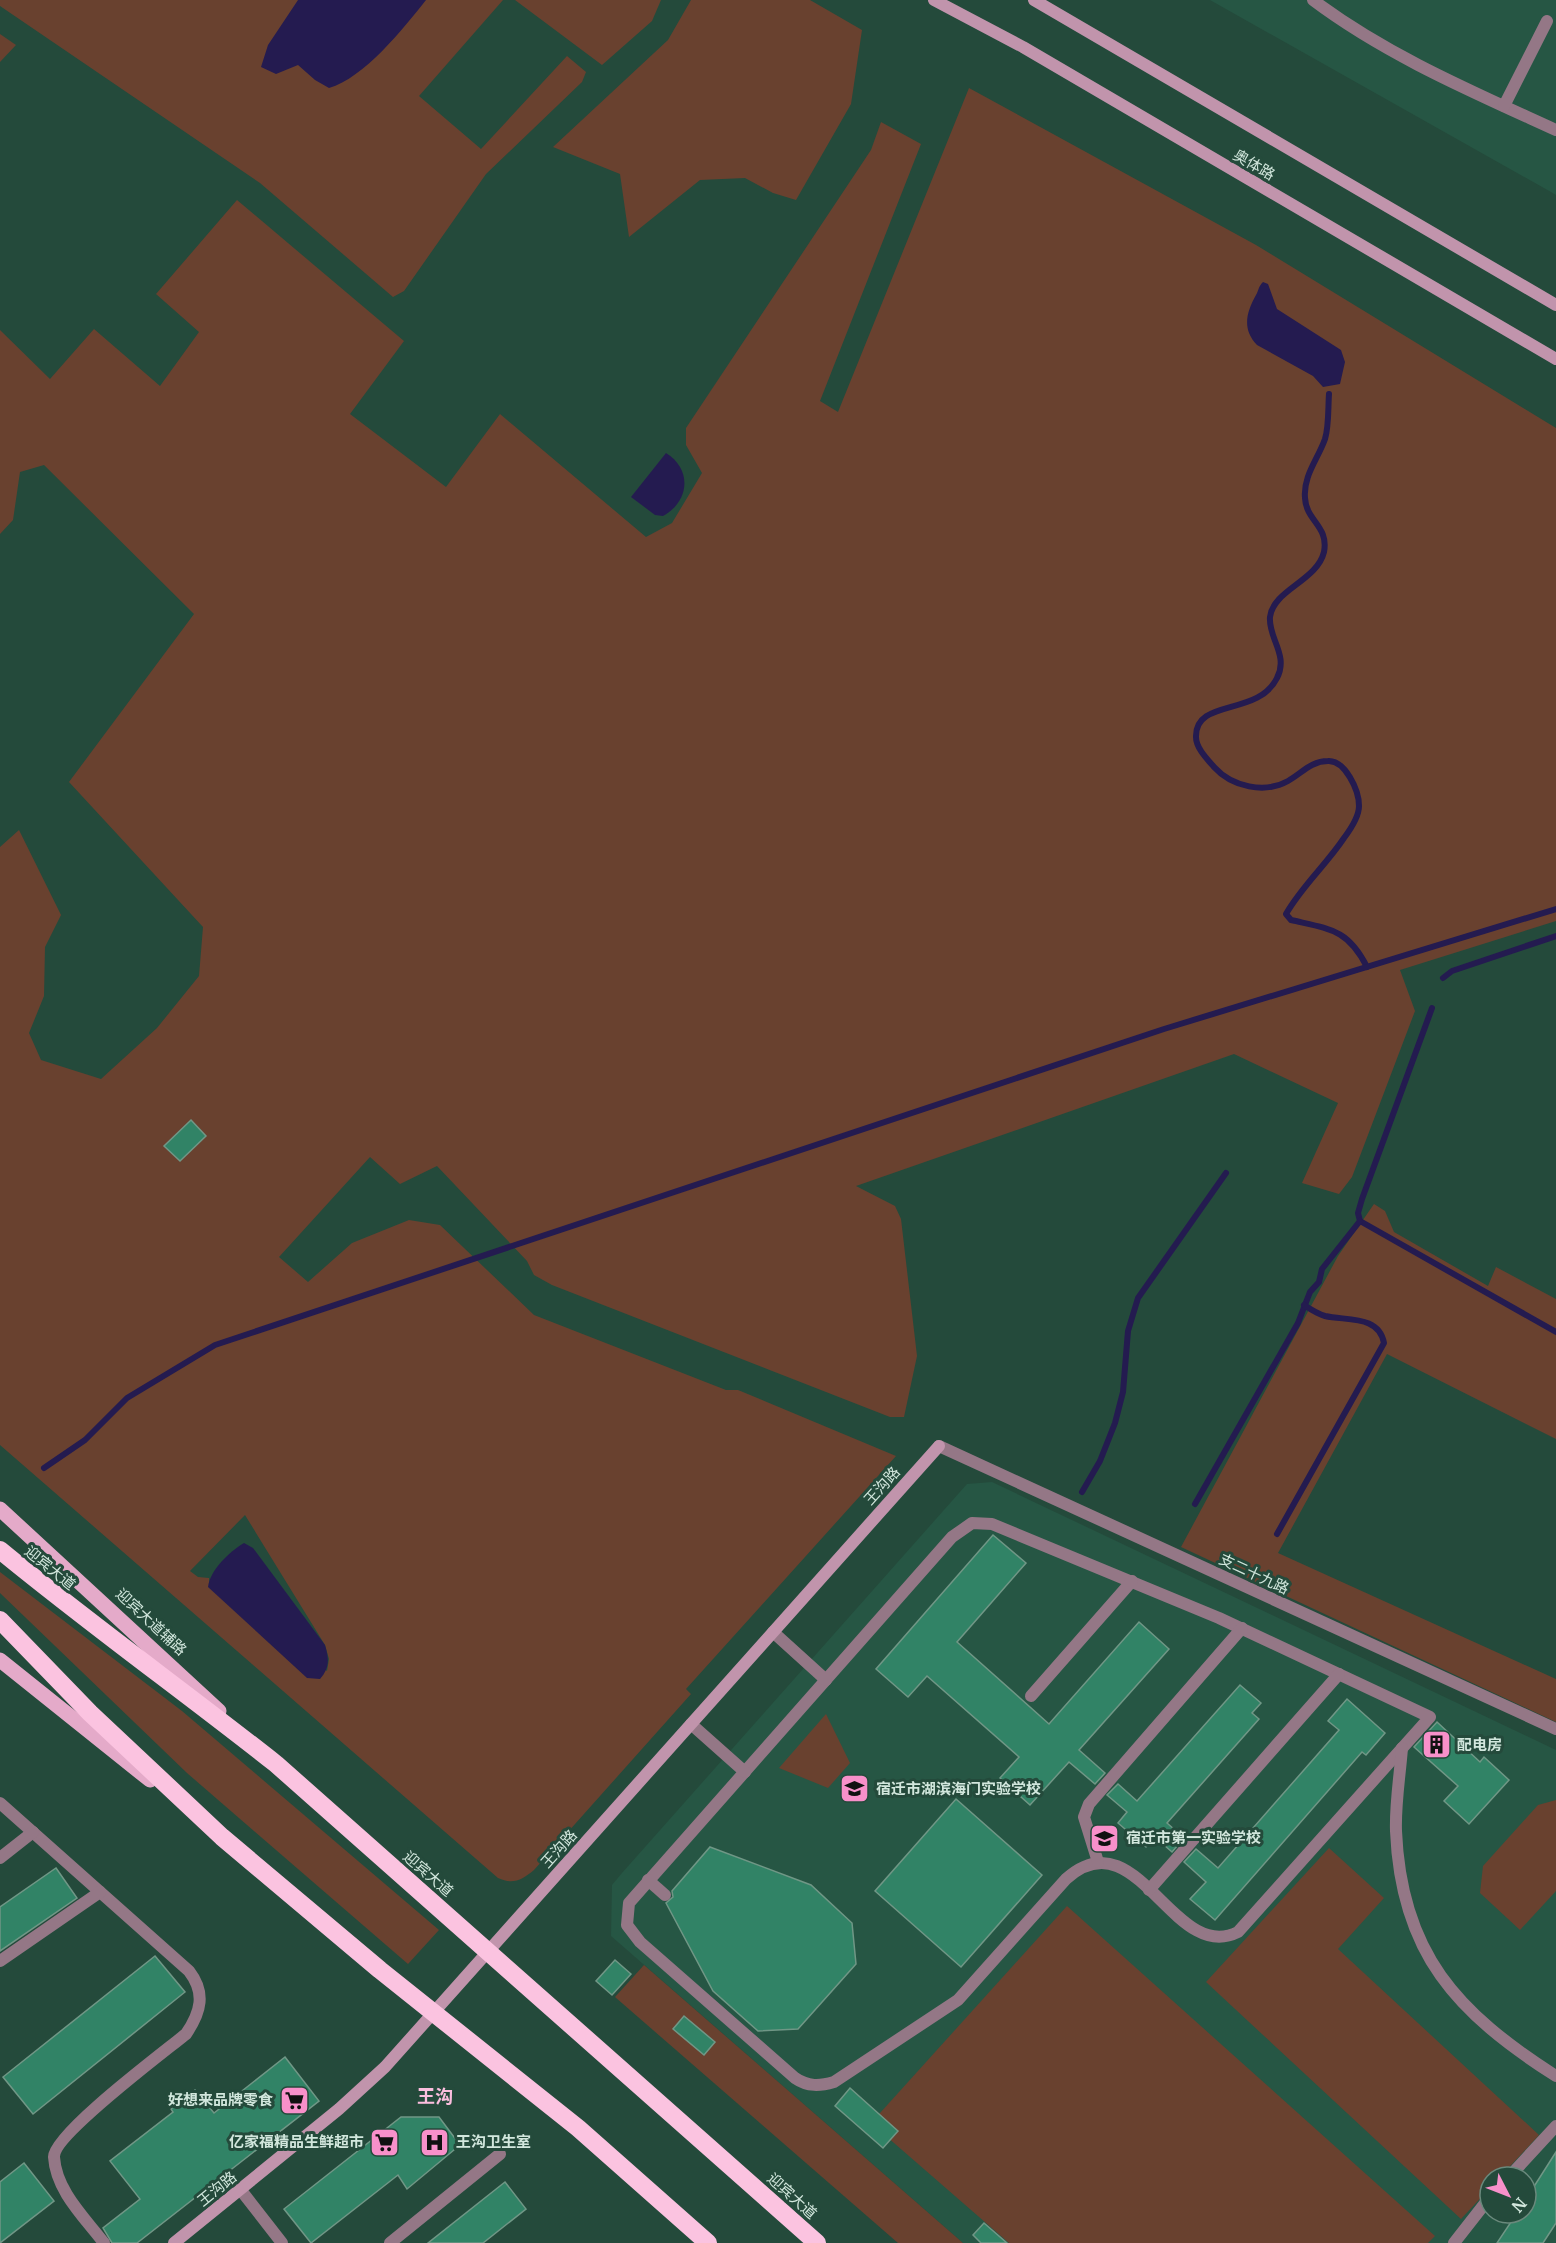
<svg xmlns="http://www.w3.org/2000/svg" width="1556" height="2243" viewBox="0 0 1556 2243" font-family="Merriweather,'Noto Sans SC',serif">
<style>
.built{fill:#265644;fill-rule:evenodd}
.green{fill:#69412f;fill-rule:evenodd}
.water{fill:#241b50}
.lines{fill:none;stroke-linecap:round;stroke-linejoin:round}
.stream{stroke:#241b50;stroke-width:6}
.building{fill:#318366;stroke:#709786;stroke-width:1.5}
.lane{stroke:#947786;stroke-width:12}
.street{stroke:#947786;stroke-width:12}
.secondary{stroke:#c194ac;stroke-width:12}
.primary{stroke:#e4aac9;stroke-width:15}
.highway{stroke:#fbc3e0;stroke-width:18}
.labels{text-anchor:middle;stroke-width:6;stroke-linejoin:round;paint-order:stroke}
.street-label{font-size:15px;fill:#d2e7dd;stroke:#244a3b}
.poi-label{font-size:15px;font-weight:bold;fill:#d2e7dd;stroke:#244a3b;text-anchor:start}
.quarter-label{font-size:18px;font-weight:bold;fill:#fbbede;stroke:#244a3b}
</style>
<rect width="100%" height="100%" fill="#244a3b"/>
<g class="built">
<polygon points="1210,0 1556,0 1556,195 1551,192"/>
<path d="M992 1482 1556 1750V2243H963L611 1936 612 1885 622 1873 967 1484ZM1490 2177H1526V2213H1490Z"/>
</g>
<g class="green">
<polygon points="0,0 503,0 419,96 481,149 567,56 586,72 582,82 486,174 404,291 393,297 260,183 0,6"/>
<polygon points="515,0 661,0 652,21 602,65"/>
<polygon points="691,0 810,0 862,30 851,104 796,200 773,193 745,178 700,180 629,237 620,174 553,147 668,40"/>
<polygon points="0,34 16,45 0,62"/>
<path d="M969 88 1256 245 1556 428V921L1400 970 1415 1011 1352 1177 1339 1194 1302 1183 1338 1103 1234 1054 856 1186 895 1206 901 1219 917 1356 904 1417H890L552 1285 534 1275 527 1261 437 1166 400 1184 370 1157 279 1257 308 1282 352 1243 409 1220 440 1225 534 1315 726 1390H738L896 1456 686 1689 691 1694 534 1870C522 1880 513 1885 498 1878L0 1445V847L19 830 61 915 45 947 44 996 29 1033 41 1060 101 1079 157 1028 199 976 203 927 69 782 194 614 44 465 20 472 13 520 0 534V330L50 379 94 329 160 386 199 332 156 294 237 200 404 341 350 414 446 487 500 414 646 537 672 523 702 473 686 445V428L871 150 881 122 921 144 820 401 838 412ZM245 1515 325 1645 329 1659 327 1671 209 1587V1578L198 1577 190 1571Z"/>
<polygon points="1374,1204 1385,1211 1394,1232 1488,1286 1496,1267 1556,1299 1556,1439 1387,1354 1278,1553 1556,1679 1556,1722 1181,1547 1338,1256"/>
<polygon points="0,1572 182,1711 439,1930 408,1964 187,1773 0,1593"/>
<polygon points="826,1714 850,1763 828,1788 779,1768"/>
<polygon points="1556,1800 1556,1891 1520,1930 1480,1893 1483,1866 1538,1805"/>
<polygon points="1329,1848 1384,1898 1338,1949 1539,2135 1500,2177 1490,2177 1490,2188 1461,2219 1206,1982"/>
<polygon points="1067,1906 1435,2236 1428,2243 1009,2243 871,2123"/>
<polygon points="644,1965 963,2243 898,2243 615,1997"/>
</g>
<g class="water">
<path d="M298 0H426C403 29 364 78 329 88L315 80 298 65 276 74 261 67 268 45Z"/>
<path d="M1263 282 1268 284 1277 309 1341 350 1345 362 1340 384 1323 387 1313 376 1257 345C1242 329 1246 313 1256 295 1259 290 1258 287 1263 282Z"/>
<path d="M666 453C692 469 690 501 663 516L655 515 631 497Z"/>
<path d="M244 1543 253 1548 325 1645C329 1659 330 1667 320 1679L307 1678 208 1587C210 1570 229 1552 244 1543Z"/>
</g>
<g class="lines">
<g class="stream">
<path d="M1329 394C1328 408 1329 426 1325 439 1318 459 1303 476 1305 498 1306 521 1329 526 1324 552 1317 581 1273 590 1270 617 1268 638 1289 655 1277 678 1258 717 1195 698 1196 737 1196 748 1207 759 1214 767 1232 787 1265 794 1288 781 1302 773 1311 761 1328 761 1345 760 1359 790 1359 806 1359 817 1350 830 1344 838 1326 865 1302 886 1286 914L1291 920C1330 929 1348 929 1367 967"/>
<polyline points="1443,978 1452,971 1556,936"/>
<polyline points="1432,1008 1362,1199 1358,1213 1360,1221 1556,1332"/>
<polyline points="44,1468 85,1440 127,1398 215,1345 1164,1029 1556,909"/>
<polyline points="1082,1492 1100,1461 1115,1423 1123,1392 1128,1331 1138,1298 1226,1173"/>
<polyline points="1195,1504 1298,1323 1310,1292 1319,1282 1322,1269 1360,1221"/>
<path d="M1277 1534 1384 1343C1379 1315 1347 1321 1325 1316 1318 1314 1310 1309 1304 1305"/>
</g>
</g>
<g class="building">
<polygon points="191,1120 206,1136 180,1161 164,1146"/>
<polygon points="993,1535 1026,1563 957,1642 1049,1724 1139,1622 1169,1649 1079,1750 1105,1773 1095,1784 1069,1762 1030,1805 1000,1778 1019,1757 927,1676 908,1697 876,1669"/>
<polygon points="1240,1685 1261,1703 1252,1713 1259,1719 1167,1823 1184,1838 1172,1852 1155,1837 1146,1847 1118,1823 1127,1812 1107,1795 1118,1784 1137,1801"/>
<polygon points="1347,1699 1385,1733 1366,1755 1362,1752 1215,1920 1190,1899 1206,1882 1184,1862 1196,1849 1218,1868 1339,1730 1328,1721"/>
<polygon points="1437,1722 1480,1762 1484,1757 1509,1780 1469,1824 1444,1801 1458,1786 1414,1747"/>
<polygon points="956,1799 1042,1875 961,1967 875,1891"/>
<polygon points="710,1847 811,1885 852,1923 856,1964 798,2029 758,2031 713,1991 666,1903 673,1897 672,1891"/>
<polygon points="56,1868 77,1898 0,1951 0,1907"/>
<polygon points="155,1956 185,1992 33,2114 3,2077"/>
<polygon points="615,1960 631,1974 612,1995 596,1981"/>
<polygon points="684,2016 715,2042 704,2055 673,2029"/>
<polygon points="285,2057 319,2101 137,2243 112,2243 103,2228 140,2199 110,2161 173,2112 171,2109 195,2090 214,2113"/>
<polygon points="850,2088 898,2131 883,2148 835,2106"/>
<polygon points="401,2117 439,2117 460,2145 407,2189 398,2175 311,2243 284,2209"/>
<polygon points="1556,2152 1556,2223 1543,2243 1497,2243 1517,2213 1526,2213 1526,2199"/>
<polygon points="24,2163 54,2201 0,2243 0,2182"/>
<polygon points="505,2182 526,2209 483,2243 428,2243"/>
<polygon points="984,2223 1007,2243 981,2243 973,2235"/>
</g>
<g class="lines">
<g class="lane">
<path d="M1313 0C1386 55 1473 92 1556 130"/>
<polyline points="1504,106 1547,21"/>
<path d="M972 1523 992 1524 1219 1618 1430 1717 1238 1932C1173 1965 1137 1815 1066 1879L958 2000 834 2082C820 2086 808 2087 795 2078L640 1942 627 1925 629 1903 952 1537Z"/>
<polyline points="773,1632 826,1680"/>
<polyline points="1031,1696 1132,1581"/>
<polyline points="691,1724 745,1772"/>
<path d="M1402 1748C1400 1775 1395 1804 1396 1831 1401 1953 1457 2013 1556 2076"/>
<path d="M0 1803 189 1971C206 1993 201 2012 186 2034 164 2052 53 2135 54 2157 56 2191 85 2218 104 2243"/>
<polyline points="0,1858 33,1832"/>
<polyline points="1098,1862 1084,1817 1089,1804 1242,1628"/>
<polyline points="648,1880 665,1895"/>
<polyline points="1149,1890 1339,1674"/>
<polyline points="0,1961 100,1892"/>
<polyline points="1509,2177 1556,2126"/>
<polyline points="240,2189 282,2243"/>
<polyline points="390,2243 500,2154"/>
<polyline points="1454,2243 1490,2197"/>
</g>
<polyline class="street" points="939,1446 1556,1729"/>
<g class="secondary">
<polyline points="934,0 1023,47 1556,359"/>
<polyline points="1034,0 1556,305"/>
<polyline points="174,2243 339,2109 385,2067 939,1446"/>
</g>
<g class="primary">
<polyline points="0,1509 219,1711"/>
<polyline points="0,1660 150,1780"/>
</g>
<g class="highway">
<path d="M0 1550C90 1624 185 1692 276 1764L817 2243"/>
<polyline points="0,1620 90,1713 222,1837 380,1970 578,2128 708,2243"/>
</g>
</g>
<defs>
<symbol id="building-square" viewBox="-11 -11 22 22"><rect x="-9" y="-9" width="18" height="18" rx="4" fill="#f890ca" stroke="#244a3b"/><path d="M-4-6H4V6H1V3H-1V6H-4ZM-2.5-4.3h1.7v1.8h-1.7ZM.8-4.3h1.7v1.8H.8ZM-2.5-1h1.7V.8h-1.7ZM.8-1h1.7V.8H.8Z" fill="#111"/></symbol>
<symbol id="school-square" viewBox="-11 -11 22 22"><rect x="-9" y="-9" width="18" height="18" rx="4" fill="#f890ca" stroke="#244a3b"/><path d="M0-5L7-2L0 1L-7-2ZM-4 1L0 2.5L4 1V4Q0 6-4 4Z" fill="#111"/></symbol>
<symbol id="supermarket-square" viewBox="-11 -11 22 22"><rect x="-9" y="-9" width="18" height="18" rx="4" fill="#f890ca" stroke="#244a3b"/><path d="M-6-5.5h2.5l.6 2H6L4.5 2H-2.5L-4.4-4H-6ZM-1.5 3.2a1.3 1.3 0 1 0 .1 0ZM3 3.2a1.3 1.3 0 1 0 .1 0Z" fill="#111"/></symbol>
<symbol id="hospital-square" viewBox="-11 -11 22 22"><rect x="-9" y="-9" width="18" height="18" rx="4" fill="#f890ca" stroke="#244a3b"/><path d="M-5-5h3v3.5h4V-5h3V5h-3V1.5h-4V5h-3Z" fill="#111"/></symbol>
</defs>
<g fill-rule="evenodd">
<use href="#building-square" x="1420" y="1728" width="33" height="33"/>
<use href="#school-square" x="838" y="1772" width="33" height="33"/>
<use href="#school-square" x="1088" y="1822" width="33" height="33"/>
<use href="#supermarket-square" x="278" y="2084" width="33" height="33"/>
<use href="#supermarket-square" x="368" y="2126" width="33" height="33"/>
<use href="#hospital-square" x="418" y="2126" width="33" height="33"/>
</g>
<g class="labels">
<g class="street-label">
<text transform="translate(1254 165) rotate(30)" y="5">奥体路</text>
<text transform="translate(882 1486) rotate(-48)" y="5">王沟路</text>
<text transform="translate(50 1568) rotate(39)" y="5">迎宾大道</text>
<text transform="translate(1254 1574) rotate(25)" y="5">支二十九路</text>
<text transform="translate(151 1622) rotate(43)" y="5">迎宾大道辅路</text>
<text transform="translate(559 1849) rotate(-48)" y="5">王沟路</text>
<text transform="translate(428 1874) rotate(41)" y="5">迎宾大道</text>
<text transform="translate(217 2189) rotate(-39)" y="5">王沟路</text>
<text transform="translate(792 2196) rotate(42)" y="5">迎宾大道</text>
</g>
<g class="poi-label">
<text x="1457" y="1750">配电房</text>
<text x="876" y="1794">宿迁市湖滨海门实验学校</text>
<text x="1126" y="1843">宿迁市第一实验学校</text>
<text x="273" y="2105" text-anchor="end">好想来品牌零食</text>
<text x="364" y="2147" text-anchor="end">亿家福精品生鲜超市</text>
<text x="456" y="2147">王沟卫生室</text>
</g>
<g class="quarter-label">
<text x="435" y="2103">王沟</text>
</g>
</g>
<g transform="translate(1508 2195) rotate(132)"><circle r="28" fill="#244a3b" stroke="#6a897c" stroke-width="1.5"/>
<path d="M0-4.5L10 22L0 15L-10 22Z" fill="#f890ca"/>
<text y="-9" font-size="16" font-weight="bold" text-anchor="middle" fill="#d2e7dd">N</text>
</g>
</svg>
